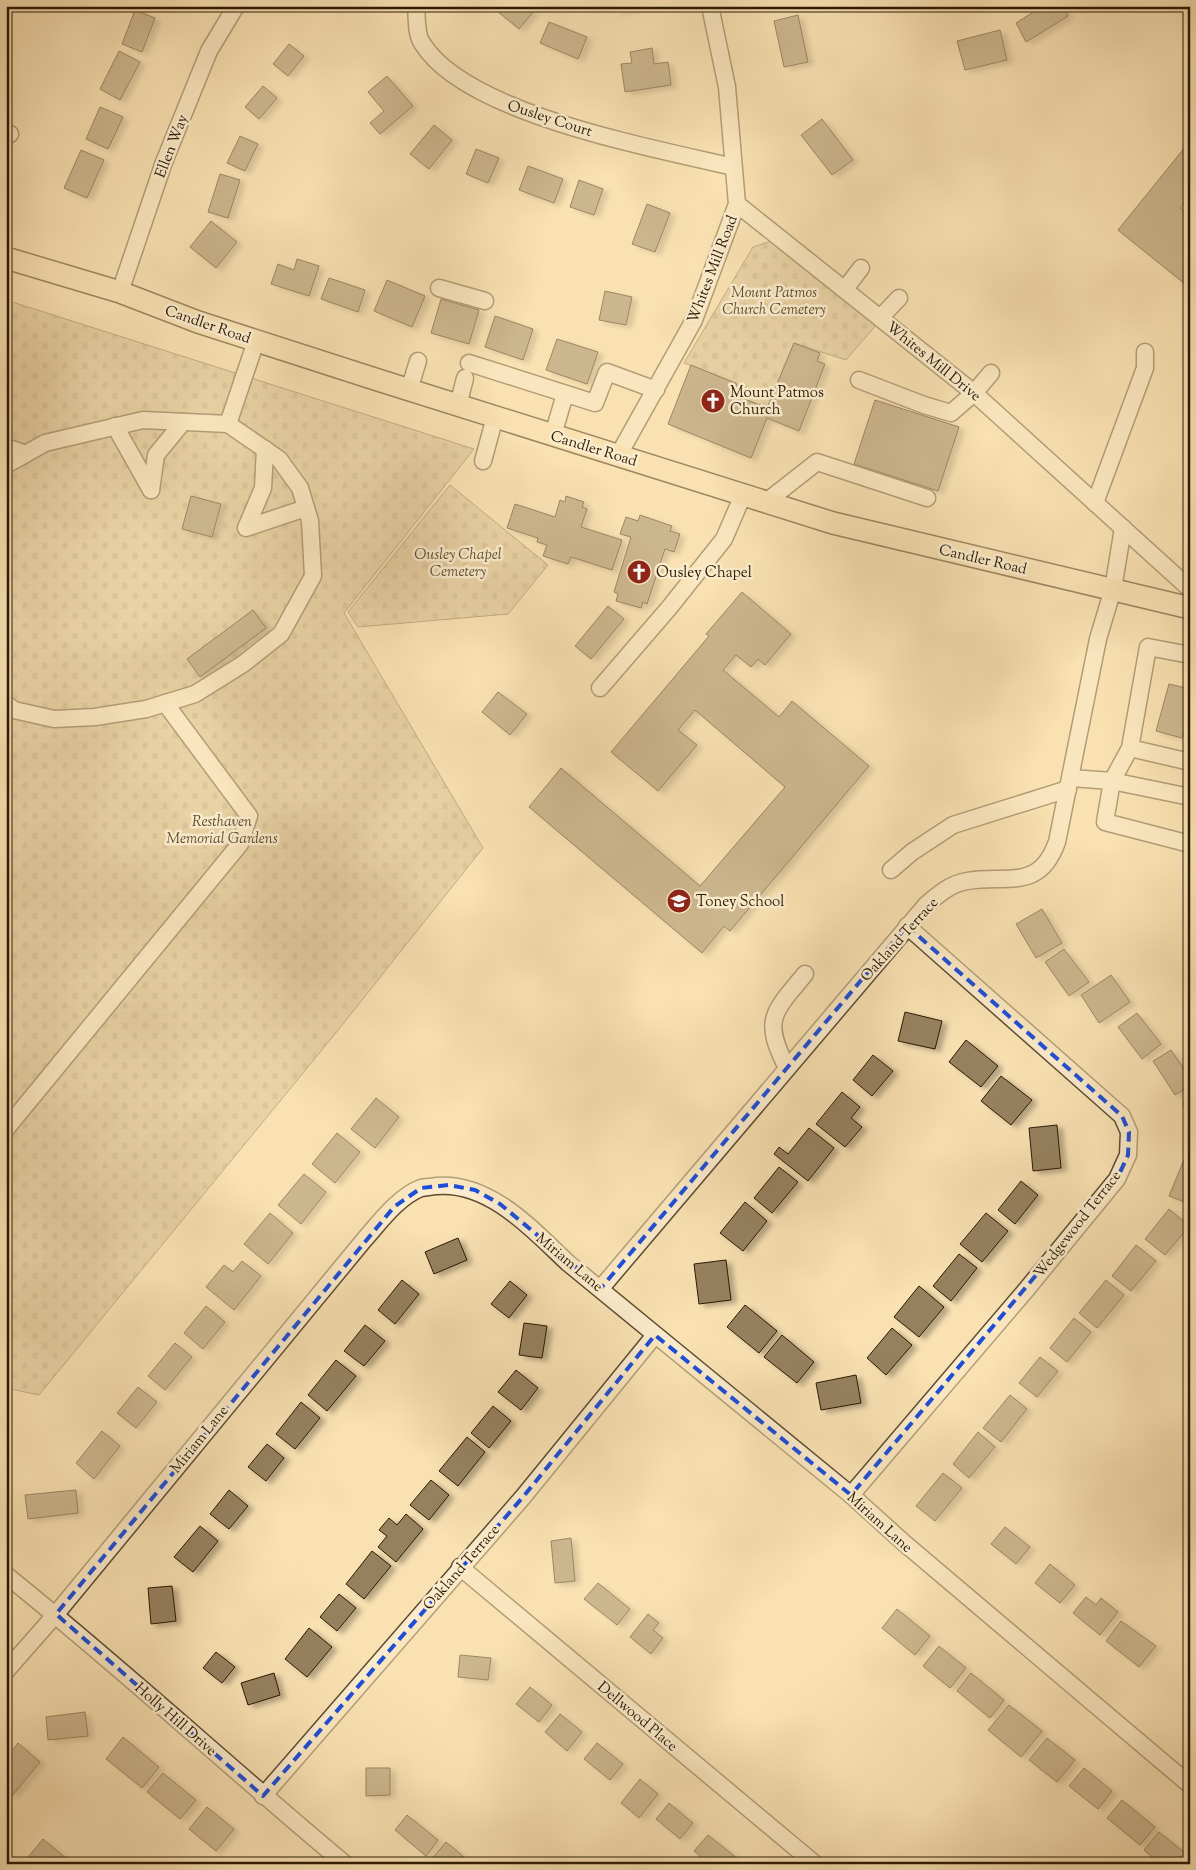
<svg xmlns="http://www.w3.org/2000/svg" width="1196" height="1870" viewBox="0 0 1196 1870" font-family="'Sorts Mill Goudy',serif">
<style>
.cemetery{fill:url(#cemetery-stones);stroke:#806c4c}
.building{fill:#96815e;stroke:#2b1903;filter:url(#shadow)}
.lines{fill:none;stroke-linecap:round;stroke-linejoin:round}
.minor-casing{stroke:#5e4b2f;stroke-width:19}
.major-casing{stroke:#2b1903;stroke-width:24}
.minor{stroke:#fbeccd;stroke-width:16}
.major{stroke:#f9e1b2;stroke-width:21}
.marked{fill:none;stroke:#1d4ed8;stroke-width:4;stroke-dasharray:10 6;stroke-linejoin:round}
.labels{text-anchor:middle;stroke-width:5;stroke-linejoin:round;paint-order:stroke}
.street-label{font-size:15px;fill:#2b1903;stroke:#fbeccd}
.park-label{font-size:15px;font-style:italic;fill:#5e4b2e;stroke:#fbeccd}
.poi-label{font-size:15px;fill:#2b1903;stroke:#fbeccd;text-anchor:start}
</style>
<defs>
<pattern id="cemetery-stones" width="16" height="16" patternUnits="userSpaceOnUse" patternTransform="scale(1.25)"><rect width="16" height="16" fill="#d6bf94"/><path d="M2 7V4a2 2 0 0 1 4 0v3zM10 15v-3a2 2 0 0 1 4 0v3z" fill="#b8a47e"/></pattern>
<filter id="shadow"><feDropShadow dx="5.5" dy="3" stdDeviation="2.5" flood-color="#0004"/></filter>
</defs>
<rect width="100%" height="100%" fill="#f9e1b2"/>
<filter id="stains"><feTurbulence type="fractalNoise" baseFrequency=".004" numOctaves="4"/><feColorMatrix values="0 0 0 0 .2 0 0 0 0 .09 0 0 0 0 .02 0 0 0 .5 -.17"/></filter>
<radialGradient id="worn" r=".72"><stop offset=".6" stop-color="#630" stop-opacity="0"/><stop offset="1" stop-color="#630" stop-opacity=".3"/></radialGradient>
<g class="cemetery">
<polygon points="771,241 877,324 846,360 794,343 767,408 732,394 736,383 684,363 753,247"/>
<polygon points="6,300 474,449 344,613 483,848 335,1034 39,1395 6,1388"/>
<polygon points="450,485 548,565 508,614 358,627 348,612"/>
</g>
<g class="building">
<polygon points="491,6 529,6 534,11 519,29"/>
<polygon points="615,6 645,6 616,11"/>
<polygon points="1043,6 1063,6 1068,16 1026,42 1016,23"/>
<polygon points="135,10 155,18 142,52 122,44"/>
<polygon points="798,15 808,62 784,67 774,21"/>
<polygon points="549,22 587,37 578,59 540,43"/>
<polygon points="1000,30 1007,60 965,70 957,41"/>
<polygon points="289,44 304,56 288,76 273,64"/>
<polygon points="652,48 654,64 668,62 671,85 625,92 621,64 632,63 630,52"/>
<polygon points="119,51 140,62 120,100 100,89"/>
<polygon points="387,76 413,106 380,134 370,123 384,111 368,92"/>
<polygon points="263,86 277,98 259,119 245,107"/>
<polygon points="100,107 123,117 108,149 86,139"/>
<polygon points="822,119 853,160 832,175 801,135"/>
<polygon points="434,125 452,140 429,169 410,154"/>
<polygon points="240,136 258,144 245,171 227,163"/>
<polygon points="1190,141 1190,196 1180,208 1190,216 1190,288 1118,230"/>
<polygon points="476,149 499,158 488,183 466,174"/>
<polygon points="81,150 104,160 87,198 64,188"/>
<polygon points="528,166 563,179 554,203 519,190"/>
<polygon points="220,174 240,180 228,218 208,212"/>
<polygon points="579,180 603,189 594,215 570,207"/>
<polygon points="647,204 670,213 655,252 632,244"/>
<polygon points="211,221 237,242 216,268 190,247"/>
<polygon points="297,259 319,266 309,296 271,284 278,264 294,270"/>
<polygon points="329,278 365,290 358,312 321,299"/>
<polygon points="387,280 425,296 412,327 374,311"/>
<polygon points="605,291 632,297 626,325 599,320"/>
<polygon points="441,299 479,310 469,344 431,333"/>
<polygon points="495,316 533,329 523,360 485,347"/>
<polygon points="557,339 598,352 587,384 546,370"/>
<polygon points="794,343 820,353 817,361 825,364 799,431 767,418 751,458 668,424 691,365 737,384 732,394 767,408"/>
<polygon points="875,400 959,427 938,491 854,464"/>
<polygon points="191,496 221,504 212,537 182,529"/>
<polygon points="566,496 584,502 582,507 587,509 581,527 622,540 612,570 571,557 568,564 543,556 547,545 537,542 538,538 507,528 515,504 555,517 560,500 565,502"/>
<polygon points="640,515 672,526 670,531 680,534 674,552 665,549 647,604 643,602 641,608 616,601 618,594 614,592 631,537 620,534 626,517 638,521"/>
<polygon points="742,592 791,634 765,665 758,659 751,667 736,655 723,670 779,717 792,701 869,766 730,931 724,926 702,953 529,807 561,768 700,886 785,787 695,710 678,730 697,745 658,791 611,752 709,636 706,634"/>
<polygon points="608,606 624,619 591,659 575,646"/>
<polygon points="253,610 266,628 200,677 187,659"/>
<polygon points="1169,684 1190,689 1190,711 1182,738 1156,731"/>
<polygon points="498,692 527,714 510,735 482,712"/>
<polygon points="1042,909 1062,943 1036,958 1016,924"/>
<polygon points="1064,949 1089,982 1069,996 1045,962"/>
<polygon points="1111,975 1130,1002 1099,1023 1081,995"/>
<polygon points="905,1012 942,1021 935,1049 898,1041"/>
<polygon points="1137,1013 1161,1044 1142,1059 1118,1027"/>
<polygon points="966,1040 998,1066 981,1087 949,1062"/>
<polygon points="1171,1050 1190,1078 1190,1086 1175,1095 1153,1061"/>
<polygon points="873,1055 893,1071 872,1096 853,1080"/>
<polygon points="1001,1076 1032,1100 1011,1125 981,1101"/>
<polygon points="842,1092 860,1107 851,1118 862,1127 845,1147 816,1124"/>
<polygon points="376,1098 399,1117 375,1148 351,1129"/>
<polygon points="1190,1100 1190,1144 1189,1144 1183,1101"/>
<polygon points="1057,1125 1061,1168 1033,1171 1029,1128"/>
<polygon points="809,1128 834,1148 808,1181 774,1154 779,1147 788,1154"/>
<polygon points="337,1133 360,1152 335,1183 312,1164"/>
<polygon points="1185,1157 1190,1159 1190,1204 1169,1196"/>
<polygon points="779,1167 798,1182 772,1213 754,1198"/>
<polygon points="304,1174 326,1192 301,1224 278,1205"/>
<polygon points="1021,1181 1038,1195 1015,1224 998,1210"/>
<polygon points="745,1202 767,1221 743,1251 720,1233"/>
<polygon points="1169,1209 1189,1226 1165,1255 1145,1239"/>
<polygon points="270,1213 293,1233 268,1264 244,1244"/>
<polygon points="986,1213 1008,1231 982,1262 960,1244"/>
<polygon points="458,1238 467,1260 434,1274 425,1252"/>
<polygon points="1136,1245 1156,1261 1131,1291 1112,1276"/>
<polygon points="959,1254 977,1268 951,1301 933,1286"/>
<polygon points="726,1260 731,1300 699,1304 694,1264"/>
<polygon points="242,1261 261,1276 234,1310 206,1287 224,1265 233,1272"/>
<polygon points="402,1280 419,1294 395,1324 378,1310"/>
<polygon points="1106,1280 1124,1295 1097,1328 1079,1313"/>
<polygon points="510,1281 527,1295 509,1318 491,1304"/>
<polygon points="919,1286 944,1307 919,1337 894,1317"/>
<polygon points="745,1305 777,1331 759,1353 727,1327"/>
<polygon points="206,1306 225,1322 203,1349 184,1333"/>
<polygon points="1074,1318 1091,1332 1067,1362 1050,1348"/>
<polygon points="524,1323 547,1326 542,1358 519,1355"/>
<polygon points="365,1325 385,1341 364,1366 344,1351"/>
<polygon points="892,1328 912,1345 886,1375 867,1358"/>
<polygon points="782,1335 814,1362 797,1383 764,1357"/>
<polygon points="175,1343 192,1357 165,1390 148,1376"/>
<polygon points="1040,1357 1058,1371 1037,1397 1019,1383"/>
<polygon points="336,1360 356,1376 327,1411 308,1395"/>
<polygon points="516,1370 538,1388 521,1410 498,1392"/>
<polygon points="856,1375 861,1403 821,1410 816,1383"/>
<polygon points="138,1387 157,1402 136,1428 117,1413"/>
<polygon points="1010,1395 1027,1409 1001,1442 983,1428"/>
<polygon points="301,1402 320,1418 295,1449 276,1434"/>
<polygon points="493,1406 511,1421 489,1448 471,1433"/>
<polygon points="102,1431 120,1446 94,1479 76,1463"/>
<polygon points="978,1432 995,1447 969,1478 953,1464"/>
<polygon points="467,1437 485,1452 458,1486 439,1471"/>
<polygon points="267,1444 284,1458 266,1481 248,1467"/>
<polygon points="943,1473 962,1488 935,1521 916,1506"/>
<polygon points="431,1480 449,1495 429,1520 410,1505"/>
<polygon points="76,1490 78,1513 28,1519 25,1495"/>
<polygon points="229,1490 248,1506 229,1529 210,1514"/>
<polygon points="406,1514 423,1529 396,1562 378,1547 387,1536 379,1530 389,1518 397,1525"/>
<polygon points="200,1526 218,1541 193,1572 174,1557"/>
<polygon points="1005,1527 1030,1547 1016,1564 991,1544"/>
<polygon points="571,1538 575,1581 555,1583 551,1541"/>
<polygon points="372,1551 391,1566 364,1599 346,1584"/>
<polygon points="1050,1564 1075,1585 1060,1603 1035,1583"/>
<polygon points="598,1583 630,1609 617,1625 584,1599"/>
<polygon points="172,1586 176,1621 151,1624 148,1588"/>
<polygon points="339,1594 356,1608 337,1631 320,1617"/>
<polygon points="1086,1597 1096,1605 1101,1598 1118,1612 1100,1635 1073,1613"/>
<polygon points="897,1609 930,1636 915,1655 882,1628"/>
<polygon points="648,1614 659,1623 653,1630 663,1638 651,1654 630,1637"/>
<polygon points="1121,1621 1156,1646 1139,1667 1106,1641"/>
<polygon points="309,1628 332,1647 307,1677 285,1659"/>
<polygon points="939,1646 966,1668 950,1688 923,1666"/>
<polygon points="216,1652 235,1667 222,1683 203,1668"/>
<polygon points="460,1655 491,1658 488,1680 458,1677"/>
<polygon points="274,1673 280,1695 248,1705 241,1683"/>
<polygon points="971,1673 1004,1700 990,1718 957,1691"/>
<polygon points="530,1687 552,1705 539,1722 516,1704"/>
<polygon points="1009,1705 1042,1731 1021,1757 988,1730"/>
<polygon points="85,1712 88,1736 48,1740 46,1717"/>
<polygon points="560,1714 582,1732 567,1751 545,1732"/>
<polygon points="123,1737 159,1767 142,1788 106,1759"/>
<polygon points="1047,1738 1075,1760 1057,1782 1029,1760"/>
<polygon points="18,1743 40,1762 12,1796 6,1791 6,1758"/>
<polygon points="597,1743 623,1764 610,1780 584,1759"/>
<polygon points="366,1768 390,1768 390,1795 366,1796"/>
<polygon points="1084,1768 1112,1791 1098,1809 1069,1786"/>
<polygon points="163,1773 196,1800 180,1819 147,1792"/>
<polygon points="640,1779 658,1794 639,1818 621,1803"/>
<polygon points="1122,1800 1155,1827 1140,1845 1107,1818"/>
<polygon points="669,1803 693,1823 680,1839 656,1819"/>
<polygon points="207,1807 234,1829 216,1851 189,1829"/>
<polygon points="407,1815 438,1840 426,1856 395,1830"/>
<polygon points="1159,1832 1190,1857 1189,1864 1160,1864 1144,1850"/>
<polygon points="708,1835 738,1859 734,1864 709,1864 694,1851"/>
<polygon points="43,1839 73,1864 36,1864 28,1857"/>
<polygon points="446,1842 464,1857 458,1864 435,1864 431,1860"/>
</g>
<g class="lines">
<defs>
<g id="minor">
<path d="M416 6C417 17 416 35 422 43 465 114 654 148 733 167"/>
<polyline points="6,133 10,134"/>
<polyline points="737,204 974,393 1190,589"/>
<polyline points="439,288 485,301"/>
<polyline points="845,289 861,268"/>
<polyline points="120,292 164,162 209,51 236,6"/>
<polyline points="880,318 899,298"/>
<polyline points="469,363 595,403 607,372 656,390"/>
<polyline points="859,380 924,405 951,413 974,393 991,373"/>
<polyline points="409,390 418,361"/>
<polyline points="458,406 465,378"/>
<polyline points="228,424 256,341"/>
<polyline points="115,426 151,490"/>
<polyline points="553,435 565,394"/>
<polyline points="6,447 26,454"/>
<polyline points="265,449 263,488 246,528 306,508"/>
<polyline points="618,456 694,320 737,204 727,87 710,6"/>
<polyline points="483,461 495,417"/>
<polyline points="6,465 45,443 143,420 228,424 279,459 300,488 310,521 313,576 281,634 243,664 195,694 146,709 95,717 54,719 14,710 6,704"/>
<polyline points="151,490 156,455 183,422"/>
<polyline points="766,502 817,462 927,498"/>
<polyline points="1095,503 1145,368 1145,352"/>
<polyline points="1190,655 1148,647 1130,748 1112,781 1105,822 1190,844"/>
<polyline points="600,688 669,608 724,539 743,495"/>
<polyline points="1130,748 1190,762"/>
<polyline points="1071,778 1112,781 1190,797"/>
<polyline points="891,870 912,852 953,825 1068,789"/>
<path d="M787 1068C762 1019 773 1013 805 974"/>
<polyline points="6,1129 240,844 249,816 165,703"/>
<path d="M601 1288 927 904C939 894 950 884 967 881 1007 874 1039 892 1057 842L1098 639 1113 589 1123 528"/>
<polyline points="851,1495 1026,1290 1117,1179 1128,1155 1129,1132 1122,1116 907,926"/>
<polyline points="460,1567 815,1864"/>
<path d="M6 1575C122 1668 231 1769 345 1864"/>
<path d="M6 1671 56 1614 364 1240C380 1222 398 1197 421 1188 425 1187 431 1187 436 1186 489 1181 532 1229 568 1263L851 1495 903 1542 1190 1785"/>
<polyline points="263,1796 523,1497 655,1335"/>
</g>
<polyline id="major" points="6,258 120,292 198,322 378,380 833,523 1190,608"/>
</defs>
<use href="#minor" class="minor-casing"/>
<use href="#major" class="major-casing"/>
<use href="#minor" class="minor"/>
<use href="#major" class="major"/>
</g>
<path d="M0 0H1196V1870H0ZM907 926 1122 1116 1129 1132 1128 1155 1117 1179 851 1495 655 1335 523 1497 263 1796 56 1614 394 1207 421 1188 449 1185 475 1190 500 1204 601 1288Z" fill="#f9e1b2" fill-opacity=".55" fill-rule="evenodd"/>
<path class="marked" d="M907 926 1122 1116 1129 1132 1128 1155 1117 1179 851 1495 655 1335 523 1497 263 1796 56 1614 394 1207 421 1188 449 1185 475 1190 500 1204 601 1288Z"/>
<defs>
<symbol id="church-disc" viewBox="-11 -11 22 22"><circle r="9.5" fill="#8f2418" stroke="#fbeccd"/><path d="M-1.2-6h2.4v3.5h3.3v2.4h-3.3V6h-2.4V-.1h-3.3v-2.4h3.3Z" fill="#fff"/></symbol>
<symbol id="school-disc" viewBox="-11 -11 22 22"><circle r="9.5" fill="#8f2418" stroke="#fbeccd"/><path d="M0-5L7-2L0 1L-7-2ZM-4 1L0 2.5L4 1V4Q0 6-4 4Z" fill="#fff"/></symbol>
</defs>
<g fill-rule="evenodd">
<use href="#church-disc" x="699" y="387" width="28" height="28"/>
<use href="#church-disc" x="625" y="558" width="28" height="28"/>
<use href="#school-disc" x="665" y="887" width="28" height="28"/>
</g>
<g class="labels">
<g class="street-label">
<text transform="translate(550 118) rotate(18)" y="5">Ousley Court</text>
<text transform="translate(171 146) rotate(-69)" y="5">Ellen Way</text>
<text transform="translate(712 269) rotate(-69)" y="5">Whites Mill Road</text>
<text transform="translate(208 324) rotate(19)" y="5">Candler Road</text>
<text transform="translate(934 361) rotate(39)" y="5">Whites Mill Drive</text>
<text transform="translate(594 448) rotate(17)" y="5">Candler Road</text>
<text transform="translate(983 559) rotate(13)" y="5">Candler Road</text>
<text transform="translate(899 939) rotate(-48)" y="5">Oakland Terrace</text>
<text transform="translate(1077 1224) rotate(-52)" y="5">Wedgewood Terrace</text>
<text transform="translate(570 1262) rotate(40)" y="5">Miriam Lane</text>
<text transform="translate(199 1439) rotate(-51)" y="5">Miriam Lane</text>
<text transform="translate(880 1522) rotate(42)" y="5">Miriam Lane</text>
<text transform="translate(461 1567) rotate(-49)" y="5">Oakland Terrace</text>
<text transform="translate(638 1716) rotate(40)" y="5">Dellwood Place</text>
<text transform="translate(176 1719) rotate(41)" y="5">Holly Hill Drive</text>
</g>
<g class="park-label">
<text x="774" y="297">Mount Patmos<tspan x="774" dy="17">Church Cemetery</tspan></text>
<text x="458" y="559">Ousley Chapel<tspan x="458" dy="17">Cemetery</tspan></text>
<text x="222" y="826">Resthaven<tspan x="222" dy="17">Memorial Gardens</tspan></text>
</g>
<g class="poi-label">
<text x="730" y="397">Mount Patmos<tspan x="730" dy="17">Church</tspan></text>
<text x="656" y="577">Ousley Chapel</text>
<text x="696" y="906">Toney School</text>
</g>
</g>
<rect width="1196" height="1870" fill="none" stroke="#f9e1b2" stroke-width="25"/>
<rect x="8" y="8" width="1181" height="1855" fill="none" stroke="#2b1903" stroke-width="2.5"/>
<rect x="12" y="12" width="1171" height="1845" fill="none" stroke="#2b1903"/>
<rect width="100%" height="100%" filter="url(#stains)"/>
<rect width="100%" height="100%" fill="url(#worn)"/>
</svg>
